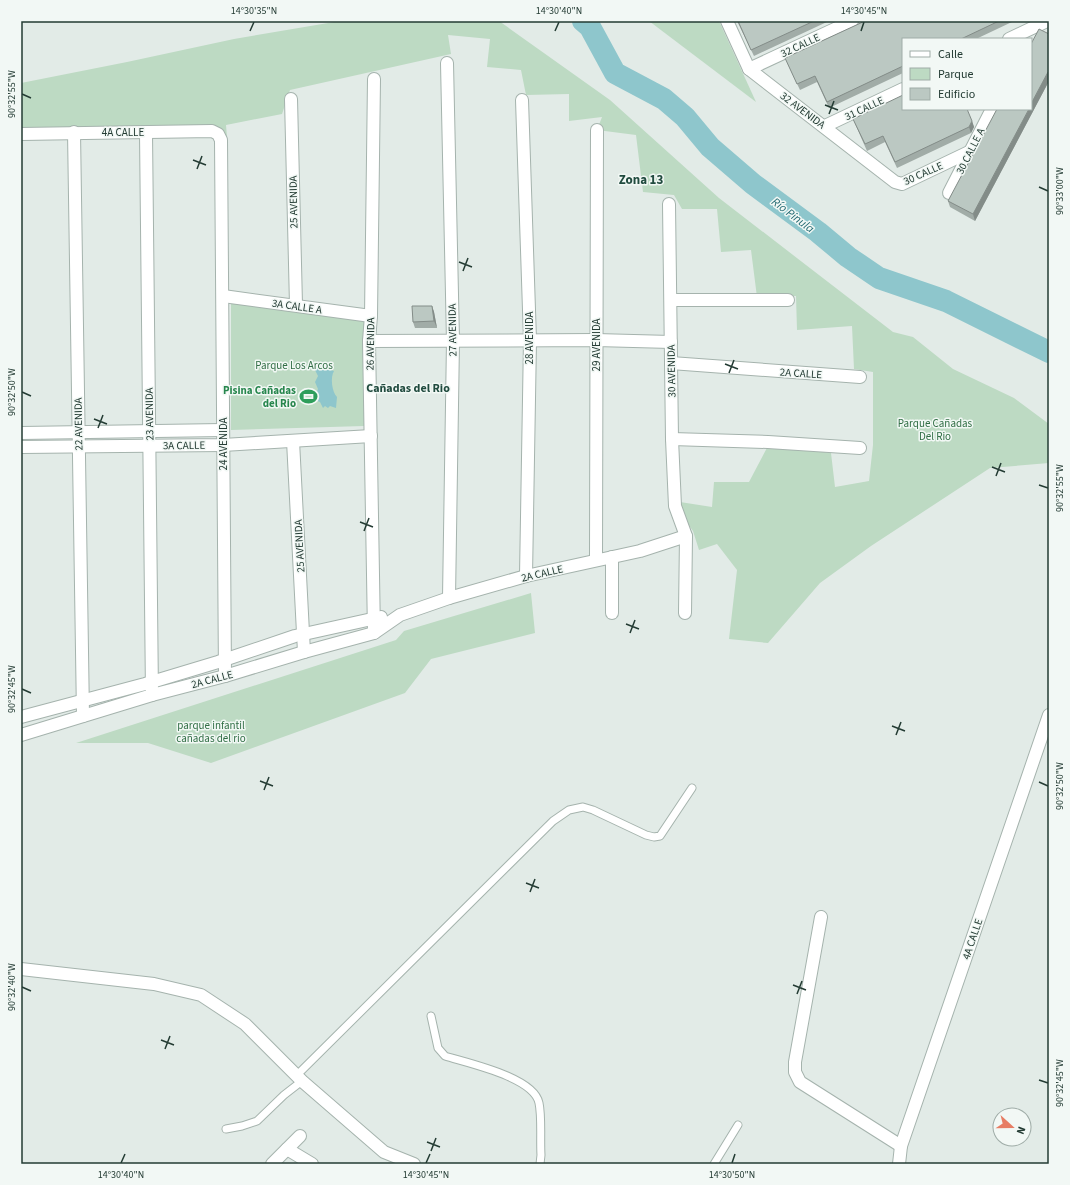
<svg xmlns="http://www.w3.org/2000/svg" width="1070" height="1185" viewBox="0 0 1070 1185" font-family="'Source Sans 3',sans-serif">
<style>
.green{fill:#bddac3}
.water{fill:#8ec6cc}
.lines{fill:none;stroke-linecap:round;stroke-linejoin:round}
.river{stroke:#8ec6cc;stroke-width:22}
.service-casing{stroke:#a5b3ad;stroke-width:9}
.minor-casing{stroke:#a5b3ad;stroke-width:14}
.service{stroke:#fff;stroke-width:7}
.minor{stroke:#fff;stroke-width:12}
.wall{fill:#a1aca7}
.shaded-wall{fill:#838c88}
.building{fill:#bbc8c2;stroke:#838c88}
.ticks{fill:none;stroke:#233b33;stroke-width:1.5}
.labels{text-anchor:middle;stroke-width:3;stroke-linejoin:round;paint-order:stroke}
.street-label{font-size:11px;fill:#233b33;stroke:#f2f8f5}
.park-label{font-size:11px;fill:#316e45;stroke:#f2f8f5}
.leisure-label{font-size:11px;font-weight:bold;fill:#27864d;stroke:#f2f8f5;text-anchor:end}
.water-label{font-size:12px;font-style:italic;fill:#226972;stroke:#f2f8f5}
.neighbourhood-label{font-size:12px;font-weight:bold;fill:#214b3f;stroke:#f2f8f5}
.quarter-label{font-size:13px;font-weight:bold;fill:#214b3f;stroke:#f2f8f5}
.neatline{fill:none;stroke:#233b33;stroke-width:1.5}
.ticks-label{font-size:10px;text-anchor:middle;fill:#233b33}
</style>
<rect width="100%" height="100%" fill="#e2ebe7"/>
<g class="green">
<polygon points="340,21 499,21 610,100 719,198 893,332 913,337 953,369 1014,398 1049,424 1049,463 990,468 871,546 820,583 768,643 729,639 737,570 717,544 699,550 693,531 682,516 680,502 712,507 714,482 749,482 769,444 831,453 835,487 869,481 873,445 873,372 854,369 852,326 797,330 796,296 757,297 751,250 721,252 717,209 682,209 674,195 643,192 636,135 597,130 602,117 569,121 569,94 526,95 521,70 487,67 490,39 448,35 451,54 290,90 282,114 226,125 227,137 21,134 21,83 127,62 234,39"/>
<polygon points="649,21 719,21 756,102"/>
<polygon points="231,301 369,317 364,426 231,430"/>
<polygon points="531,593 535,633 431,659 405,693 211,763 148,743 76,743 396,640 404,631"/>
</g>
<path class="water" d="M324 364 327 369 334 371C330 377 332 392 337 397L336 408 330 406 328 408 325 406 323 408 320 402 315 400 317 397 316 394 318 389 315 382 318 376 315 370 317 367H321Z"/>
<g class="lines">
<polyline class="river" points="583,21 590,27 615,73 664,99 685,117 710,147 753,184 818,232 848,257 879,278 946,301 1049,352"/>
<defs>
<g id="service">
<path d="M431 1016 438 1048 445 1056C467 1063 534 1077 539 1103 542 1117 540 1140 541 1155L540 1164"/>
<polyline points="296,1076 553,821 569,810 583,807 593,810 646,835 654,837 660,836 692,788"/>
<polyline points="226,1129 242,1126 257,1121 284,1095 302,1081"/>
<polyline points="714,1164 738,1125"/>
</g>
<g id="minor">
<polyline points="727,21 749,69 895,182 902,184 969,152"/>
<polyline points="1009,39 1047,21"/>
<polyline points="447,63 453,341 449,598"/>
<polyline points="749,69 852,21"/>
<polyline points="374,79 371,316 369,341 374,633"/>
<polyline points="291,99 296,305"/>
<polyline points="522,100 530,340 526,576"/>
<polyline points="825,126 903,89"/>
<polyline points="74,132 83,716"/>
<polyline points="146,133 152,695"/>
<polyline points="21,134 212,131 218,134 221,140 225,676"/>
<polyline points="949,193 992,109"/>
<polyline points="669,204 672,439 675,506 686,536 685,613"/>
<polyline points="223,296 371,316"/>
<polyline points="671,300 788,300"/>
<polyline points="369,341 596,340 671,342"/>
<polyline points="671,363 860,377"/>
<polyline points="21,433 223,430"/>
<polyline points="672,439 768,442 860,448"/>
<polyline points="293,441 304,652"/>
<polyline points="21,447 223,445 371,436"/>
<polyline points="596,560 597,130"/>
<polyline points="612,613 612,557"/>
<polyline points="21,717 145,684 218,662 295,636 381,617"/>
<polyline points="21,735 152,695 225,676 304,652 374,633 400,615 449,598 526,576 640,551 686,536"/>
<polyline points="821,917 795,1062 795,1072 800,1082 901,1146"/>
<polyline points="21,969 154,984 201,995 245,1024 302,1081 384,1152 414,1164"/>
<polyline points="287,1149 312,1164"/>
<polyline points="272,1164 300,1136"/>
<polyline points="899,1164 901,1146 1049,715"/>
</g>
</defs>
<use href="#service" class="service-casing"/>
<use href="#minor" class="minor-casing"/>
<use href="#service" class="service"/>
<use href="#minor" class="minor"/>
</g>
<g class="wall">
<polygon points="737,21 829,21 754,56"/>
<polygon points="865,21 1014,21 976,39 903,39 903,73 829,108 817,82 800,90 785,58"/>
<polygon points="1049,34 1049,81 975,221 950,207 948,201"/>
<polygon points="853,119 972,121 974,127 971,133 897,168 885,142 867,151"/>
<polygon points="432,306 434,312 437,328 415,328 413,322"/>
</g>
<g class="shaded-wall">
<polygon points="1048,72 1049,75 1049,81 975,221 973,214 1029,109 1031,109 1031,104"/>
<polygon points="972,121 974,127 971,133 969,127"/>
<polygon points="432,306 434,312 437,328 434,321"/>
</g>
<g class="building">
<polygon points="738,21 814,21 751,50"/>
<polygon points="865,21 999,21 961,39 903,39 903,66 827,102 815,76 797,84 785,58"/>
<polygon points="1039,29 1049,34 1049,73 1048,72 1031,104 1031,44"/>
<polygon points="903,95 903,109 967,109 972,121 969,127 895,162 883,136 865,144 853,119"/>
<polygon points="997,109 1029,109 973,214 948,201"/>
<polygon points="412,306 432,306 434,321 413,322"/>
</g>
<path class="ticks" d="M250 31 254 22M555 31 559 22M861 31 864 22M22 94 31 98M825 105 838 110M829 114 834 101M193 160 206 165M197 169 202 156M1039 187 1048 191M459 262 472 267M463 271 468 258M725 364 738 369M729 373 734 360M22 392 31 396M94 419 107 424M98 428 103 415M992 467 1005 472M996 476 1001 463M1039 485 1048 488M360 522 373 527M364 531 369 518M626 624 639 629M630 633 635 620M22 689 31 693M892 726 905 731M896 735 901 722M260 781 273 786M1039 782 1048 786M264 790 269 777M526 883 539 888M530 892 535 879M793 985 806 990M22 987 31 991M797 994 802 981M161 1040 174 1045M165 1049 170 1036M1039 1080 1048 1083M427 1142 440 1147M431 1151 436 1138M121 1163 125 1154M426 1163 430 1154M732 1163 735 1154"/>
<defs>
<symbol id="stadium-bare" viewBox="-9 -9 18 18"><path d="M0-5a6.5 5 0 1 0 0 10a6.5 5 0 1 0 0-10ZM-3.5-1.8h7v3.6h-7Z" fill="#2e9e5b" stroke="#f2f8f5" stroke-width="2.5" paint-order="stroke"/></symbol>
</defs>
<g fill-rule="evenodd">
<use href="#stadium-bare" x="296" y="384" width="25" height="25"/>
</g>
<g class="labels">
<g class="street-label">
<text transform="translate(800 45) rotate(-25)" y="4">32 CALLE</text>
<text transform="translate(864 108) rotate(-25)" y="4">31 CALLE</text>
<text transform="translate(803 110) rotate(37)" y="4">32 AVENIDA</text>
<text x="123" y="136">4A CALLE</text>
<text transform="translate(970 151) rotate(-63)" y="4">30 CALLE A</text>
<text transform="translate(923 173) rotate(-24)" y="4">30 CALLE</text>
<text transform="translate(293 202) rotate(-91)" y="4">25 AVENIDA</text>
<text transform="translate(297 306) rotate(8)" y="4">3A CALLE A</text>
<text transform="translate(452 330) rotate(-91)" y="4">27 AVENIDA</text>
<text transform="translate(529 338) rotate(-90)" y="4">28 AVENIDA</text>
<text transform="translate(370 344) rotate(-89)" y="4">26 AVENIDA</text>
<text transform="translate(596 345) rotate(-90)" y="4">29 AVENIDA</text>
<text transform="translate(671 371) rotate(-91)" y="4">30 AVENIDA</text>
<text transform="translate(801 373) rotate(4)" y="4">2A CALLE</text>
<text transform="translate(149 414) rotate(-91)" y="4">23 AVENIDA</text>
<text transform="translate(78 424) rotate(-91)" y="4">22 AVENIDA</text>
<text transform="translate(223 444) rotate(-90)" y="4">24 AVENIDA</text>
<text transform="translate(184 445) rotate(-1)" y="4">3A CALLE</text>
<text transform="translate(299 546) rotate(-93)" y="4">25 AVENIDA</text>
<text transform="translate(542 573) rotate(-13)" y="4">2A CALLE</text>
<text transform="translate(212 679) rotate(-15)" y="4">2A CALLE</text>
<text transform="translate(972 939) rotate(-71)" y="4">4A CALLE</text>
</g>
<g class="park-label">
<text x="294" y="369">Parque Los Arcos</text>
<text x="935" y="427">Parque Cañadas<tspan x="935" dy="13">Del Rio</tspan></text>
<text x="211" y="729">parque infantil<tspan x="211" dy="13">cañadas del rio</tspan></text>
</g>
<g class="leisure-label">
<text x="296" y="394">Pisina Cañadas<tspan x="296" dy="13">del Rio</tspan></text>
</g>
<g class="water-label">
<text transform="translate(793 215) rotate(37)" y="4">Río Pinula</text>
</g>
<g class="neighbourhood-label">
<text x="408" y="392">Cañadas del Rio</text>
</g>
<g class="quarter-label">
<text x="641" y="184">Zona 13</text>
</g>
</g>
<rect width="1070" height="1185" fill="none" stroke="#f2f8f5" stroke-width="44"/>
<rect x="902" y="38" width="130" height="72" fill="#f2f8f5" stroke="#9faca7"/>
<rect x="910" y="51" width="20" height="6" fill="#ffffff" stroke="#9faca7"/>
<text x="938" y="58" font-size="12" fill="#233b33">Calle</text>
<rect x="910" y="68" width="20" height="12" fill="#bddac3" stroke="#9faca7"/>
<text x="938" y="78" font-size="12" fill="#233b33">Parque</text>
<rect x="910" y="88" width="20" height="12" fill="#bbc8c2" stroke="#9faca7"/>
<text x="938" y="98" font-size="12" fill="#233b33">Edificio</text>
<g transform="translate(1012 1127) rotate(111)"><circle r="19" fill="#f2f8f5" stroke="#9faca7"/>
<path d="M0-3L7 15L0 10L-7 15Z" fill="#e77d64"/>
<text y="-6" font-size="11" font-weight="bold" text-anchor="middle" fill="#233b33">N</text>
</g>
<rect x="22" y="22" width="1026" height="1141" class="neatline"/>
<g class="ticks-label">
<text x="254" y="14">14°30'35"N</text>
<text x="559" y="14">14°30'40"N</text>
<text x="864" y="14">14°30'45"N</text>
<text transform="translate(11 94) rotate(-90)" y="4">90°32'55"W</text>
<text transform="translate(1059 191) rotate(-90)" y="4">90°33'00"W</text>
<text transform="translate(11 392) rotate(-90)" y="4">90°32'50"W</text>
<text transform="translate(1059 488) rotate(-90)" y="4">90°32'55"W</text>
<text transform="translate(11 689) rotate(-90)" y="4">90°32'45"W</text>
<text transform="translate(1059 786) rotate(-90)" y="4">90°32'50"W</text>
<text transform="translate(11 987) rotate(-90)" y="4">90°32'40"W</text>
<text transform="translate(1059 1083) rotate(-90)" y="4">90°32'45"W</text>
<text x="121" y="1178">14°30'40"N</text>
<text x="426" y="1178">14°30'45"N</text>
<text x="732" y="1178">14°30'50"N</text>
</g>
</svg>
